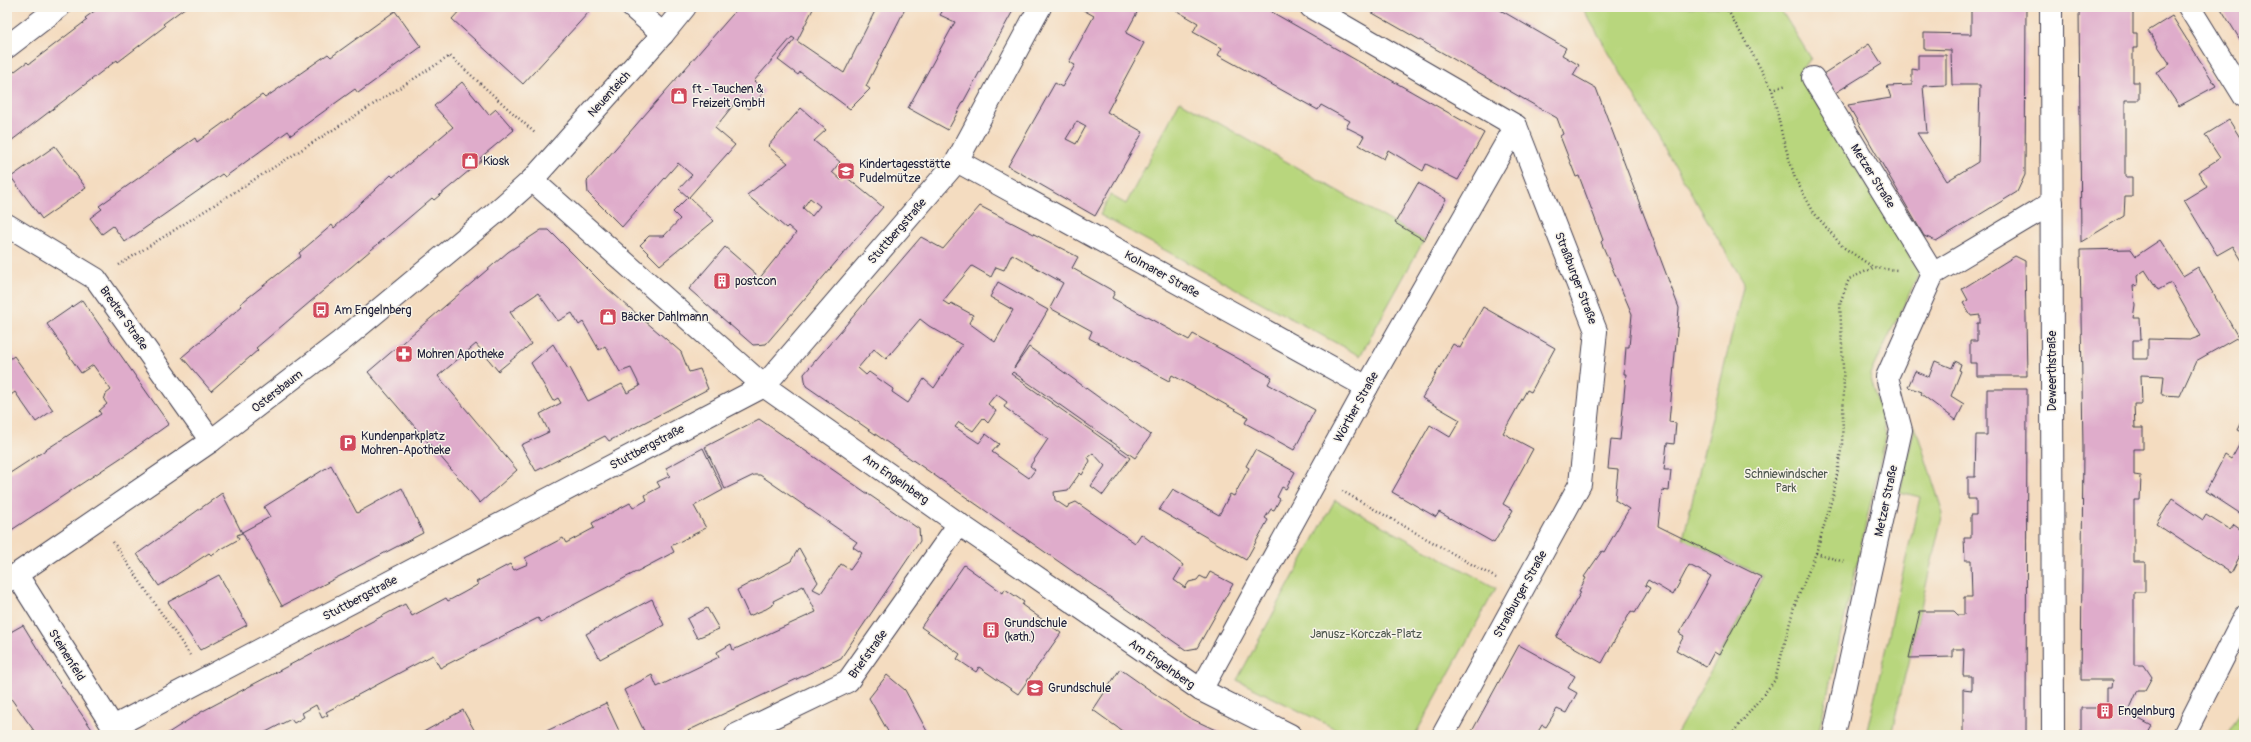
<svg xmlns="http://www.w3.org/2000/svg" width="2251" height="742" viewBox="0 0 2251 742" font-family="Pangolin,sans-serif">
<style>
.green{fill:#b8d67d;stroke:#6d7c5c}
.building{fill:#dfaccb;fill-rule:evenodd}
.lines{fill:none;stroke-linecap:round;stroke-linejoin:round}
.minor-casing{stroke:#423e4f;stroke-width:24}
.path{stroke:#423e4f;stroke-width:2.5;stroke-dasharray:1 3;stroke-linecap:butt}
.minor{stroke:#fff;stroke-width:22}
.labels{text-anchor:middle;stroke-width:3;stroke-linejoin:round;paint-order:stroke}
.poi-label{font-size:12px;fill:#22223b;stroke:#f7f3e8;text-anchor:start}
.street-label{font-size:12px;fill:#22223b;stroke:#f7f3e8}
.park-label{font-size:12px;fill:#4f584f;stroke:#f7f3e8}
</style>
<rect width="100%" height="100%" fill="#f7f3e8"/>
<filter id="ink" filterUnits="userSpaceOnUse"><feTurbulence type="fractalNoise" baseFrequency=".025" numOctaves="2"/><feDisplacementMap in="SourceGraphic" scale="8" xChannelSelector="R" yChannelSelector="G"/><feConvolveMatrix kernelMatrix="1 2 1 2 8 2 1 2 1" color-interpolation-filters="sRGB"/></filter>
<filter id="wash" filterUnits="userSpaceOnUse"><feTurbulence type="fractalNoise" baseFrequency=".012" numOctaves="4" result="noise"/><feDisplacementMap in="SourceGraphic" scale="16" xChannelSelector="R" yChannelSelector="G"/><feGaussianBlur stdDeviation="0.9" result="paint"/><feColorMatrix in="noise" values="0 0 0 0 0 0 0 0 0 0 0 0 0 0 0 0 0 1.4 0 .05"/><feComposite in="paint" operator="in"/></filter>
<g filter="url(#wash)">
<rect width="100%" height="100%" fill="#f4dcc0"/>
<g class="green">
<polygon points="1582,7 1779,7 1811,58 1799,74 1920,272 1870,374 1886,435 1818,735 1676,735 1763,576 1683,539 1744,283"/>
<polygon points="1180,101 1424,240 1360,356 1100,215 1110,195 1126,204"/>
<polygon points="1915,426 1943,513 1891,735 1866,735 1920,497 1900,492"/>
<polygon points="1335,500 1496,588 1415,735 1348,735 1237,680"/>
<polygon points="2244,703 2244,735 2227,735"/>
</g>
<g id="blocks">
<g class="building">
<polygon points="100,7 186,7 163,24 165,26 118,62 117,60 7,144 7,77 27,62 29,64 87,20 85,18"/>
<polygon points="463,7 583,7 589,12 523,84 452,19"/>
<polygon points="739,7 814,7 797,41 844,73 877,7 906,7 866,86 870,89 850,109 800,72 798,75 778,60 795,39 792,37 754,81 765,91 749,109 738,99 715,128 735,145 689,197 714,221 660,265 640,245 649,236 664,236 680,219 673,212 688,197 679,189 692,175 678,163 622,227 588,193 587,181"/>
<polygon points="945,7 1015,7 948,130 908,108 955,22 940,15"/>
<path d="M1078 7H1140L1126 33 1144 43 1107 112 1143 132 1095 216 1008 166 1055 83 1062 87 1075 65 1069 62 1094 16ZM1077 121 1086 126 1076 144 1066 139Z"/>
<polygon points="1170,7 1263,7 1484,133 1458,180 1426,164 1423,171 1388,150 1384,159 1359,145 1364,136 1346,127 1350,121 1321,105 1318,110 1218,55 1222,48 1193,32 1198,23"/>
<polygon points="1362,7 1495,7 1566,48 1562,55 1579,65 1573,75 1596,88 1679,308 1669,422 1676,423 1674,444 1667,443 1664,470 1671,470 1669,491 1662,490 1658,526 1761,577 1719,655 1714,652 1706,667 1676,650 1684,636 1679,633 1711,576 1689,565 1673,595 1648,580 1645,585 1650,588 1635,613 1631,611 1602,663 1556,637 1581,592 1579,591 1586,578 1584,577 1602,551 1604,552 1629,509 1615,500 1618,470 1608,469 1611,439 1620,440 1626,374 1624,374 1626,347 1629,347 1632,314 1601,242 1603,240 1579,176 1576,177 1560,136 1563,134 1557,118"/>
<polygon points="1971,7 2026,7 2025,175 2017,192 1936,241 1924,236 1848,105 1891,98 1887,86 1912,85 1912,69 1918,70 1918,55 1946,55 1946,85 1923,86 1927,133 1917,133 1947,181 1978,162 1980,85 1952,85 1951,50 1924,49 1924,33 1971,34"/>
<polygon points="2079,7 2133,7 2133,33 2137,33 2137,48 2133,48 2133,82 2139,82 2139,100 2125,100 2125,177 2132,177 2132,197 2125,197 2124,216 2081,242"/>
<polygon points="2220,7 2244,7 2244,46"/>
<polygon points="395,11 421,47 358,93 355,89 291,135 288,131 225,177 222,174 125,242 113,226 102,234 90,218 102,209 99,206 195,138 197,142 262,95 265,98 328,54 331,57"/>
<polygon points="2172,16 2216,86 2179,106 2156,72 2170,64 2148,31"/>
<polygon points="1869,44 1882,64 1835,93 1823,74"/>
<polygon points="462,82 489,115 496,109 514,130 480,158 482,160 434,200 432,198 256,348 258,350 211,391 182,357 242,306 240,304 301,256 299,253 332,225 334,228 391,175 393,177 453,127 434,106"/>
<path d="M801 108 826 130 814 141 840 162 832 172 841 180 845 176 883 207 766 344 753 345 689 289 725 247 756 274 750 281 754 285 796 233 788 226 786 228 747 195 788 163 768 146ZM810 198 820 206 812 216 803 208Z"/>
<polygon points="2229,120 2244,144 2244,264 2233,246 2217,255 2184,200 2207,186 2198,172 2220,158 2205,135"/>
<polygon points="55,146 86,188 42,219 11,177"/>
<polygon points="1418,183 1446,199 1424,240 1395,223"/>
<path d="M980 206 1078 257 1072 268 1115 292 1112 298 1189 340 1193 334 1228 353 1272 377 1268 384 1315 410 1294 450 1245 423 1248 417 1172 375 1169 381 1089 338 1092 331 1050 308 1063 283 1012 254 1004 270 996 267 991 277 972 266 943 301 949 305 951 303 973 315 969 323 995 342 1013 310 990 297 998 282 1048 310 1014 368 1029 347 1151 435 1135 458 1013 372 1011 374 1130 458 1103 495 1091 486 1105 466 1093 453 1088 457 1090 461 1082 475 1080 473 1068 490 1054 492 1055 500 1067 508 1069 505 1076 502 1135 543 1141 534 1183 565 1174 580 1185 588 1189 582 1197 580 1200 576 1206 579 1210 572 1233 584 1197 648 1186 650 806 386 804 374 921 237 943 249ZM920 319 929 326 962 345 934 388 924 379 908 403 892 392 893 389 869 372 866 375 858 368 874 349 886 359ZM996 394 1007 402 1004 407 1048 439 1030 466 1035 470 1029 478 992 452 999 444 986 434 979 443 955 427 959 422 973 431 983 418 988 423 996 411 988 404Z"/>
<polygon points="541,230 549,230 608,289 681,352 689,372 700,369 708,389 609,441 605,436 536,471 521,445 549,432 540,414 561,403 558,398 553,401 531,363 553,344 568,369 570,368 588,401 622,384 627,393 640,386 631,368 620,372 605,346 599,350 583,322 579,325 572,313 558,321 538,293 510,312 531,344 498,371 476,344 438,376 517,470 480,503 368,372 508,252"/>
<path d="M2160 240 2183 276 2198 267 2238 337 2196 361 2180 396 2162 395 2164 376 2141 375 2142 404H2134L2135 428H2143V449H2134V475L2141 476 2140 500H2134V562H2145V592H2134V665H2144L2152 677 2145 690H2138L2128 713 2152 726 2147 735H2081V708H2107V688H2112L2113 680H2081L2083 448 2080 250 2131 249 2136 256ZM2145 270 2158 290 2171 283 2201 336 2190 340 2148 339V359H2133V340H2141L2140 318H2133L2135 305 2133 286 2138 285 2137 276Z"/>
<polygon points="2015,256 2025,261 2027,376 1977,376 1977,363 1970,363 1970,341 1977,341 1977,323 1980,323 1980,315 1971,316 1963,303 1968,300 1962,289"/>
<polygon points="82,300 169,424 128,453 7,533 7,475 101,414 99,411 107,404 104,400 106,394 111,390 93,365 81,373 47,324"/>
<polygon points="1483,307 1555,348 1531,392 1527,390 1503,433 1533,449 1503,504 1513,510 1494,543 1439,512 1436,517 1392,492 1430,425 1450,437 1460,420 1422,398 1453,344 1460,348"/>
<polygon points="14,356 53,410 36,422 15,392 8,397 7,395 7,361"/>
<polygon points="1935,361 1952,368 1955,361 1961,364 1959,370 1961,371 1951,396 1964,404 1956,420 1921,394 1922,392 1908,387 1915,371 1929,377"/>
<polygon points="1987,389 2027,389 2026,735 1963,735 1963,689 1972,690 1972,676 1963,676 1964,649 1953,649 1953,657 1909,658 1920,611 1954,611 1958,615 1964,615 1964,597 1972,597 1971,560 1965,560 1964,538 1971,538 1971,515 1976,515 1976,499 1968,499 1968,477 1975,477 1976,435 1987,435"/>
<polygon points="2244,418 2244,433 2238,430"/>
<polygon points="759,419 919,529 920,541 841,658 679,735 646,735 624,690 652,675 657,687 719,657 717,652 731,644 733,650 816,612 803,586 773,601 774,604 766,609 749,616 737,590 791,561 799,548 818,582 813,589 821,593 841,564 850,570 862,553 853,547 857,542 760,475 754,475 725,489 705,447"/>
<polygon points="2244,435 2244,516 2206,491 2225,455 2231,459"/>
<polygon points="703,448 723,490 694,506 706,528 671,546 674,552 541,622 538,618 440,668 433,655 326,712 328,715 322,718 316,705 302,713 304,717 294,723 291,719 264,733 266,735 165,735 201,712 405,604 412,616 446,598 448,601 463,593 479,584 476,582 510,564 514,570 528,564 525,558 563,538 566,543 594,528 592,523 630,503 633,508 647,500 645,495 660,487 657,482 670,476 666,468"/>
<polygon points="1255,450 1295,472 1286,489 1282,487 1277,497 1280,499 1274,510 1271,509 1265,518 1268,520 1246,560 1159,510 1173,489 1219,515 1230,494 1234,496 1249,468 1246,466"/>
<polygon points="331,465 357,513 402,488 423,533 282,606 242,532 270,517 264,507"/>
<polygon points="222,493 242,533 237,535 239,539 211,555 209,553 159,586 137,554"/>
<polygon points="2172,499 2203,520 2206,515 2230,530 2234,525 2244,532 2244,548 2231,573 2156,524"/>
<polygon points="964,565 1003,593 1005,589 1024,602 1022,605 1061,633 1018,694 979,667 976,672 957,659 960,654 921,627"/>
<polygon points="219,575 247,625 200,650 168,602"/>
<polygon points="652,599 664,625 600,659 586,634"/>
<polygon points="707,608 719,629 697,638 687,619"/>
<polygon points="23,625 48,666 96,735 37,735 7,693 7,634"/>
<polygon points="1519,645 1575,676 1568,688 1577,693 1566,713 1557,709 1546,727 1542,725 1536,735 1470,735"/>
<polygon points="1120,669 1188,717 1226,735 1124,735 1125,733 1093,710"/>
<polygon points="887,675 905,690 929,735 890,735 869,698"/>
<polygon points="606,703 621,735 538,735"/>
<polygon points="463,710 477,735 418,735"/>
</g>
</g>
</g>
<g filter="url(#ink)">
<use href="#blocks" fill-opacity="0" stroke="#423e4f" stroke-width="1"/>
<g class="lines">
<defs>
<g id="minor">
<polyline points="632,7 663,34"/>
<polyline points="1311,7 1516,126 1596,331 1580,484 1443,735"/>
<polyline points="2051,7 2053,735"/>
<polyline points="2189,7 2244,96"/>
<polyline points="7,47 59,7"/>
<polyline points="1813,78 1933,274"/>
<polyline points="957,161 1367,387"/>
<polyline points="532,180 764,386 959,524 1201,690 1290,735"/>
<polyline points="7,225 96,279 211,441"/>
<polyline points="17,575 118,735"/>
<polyline points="7,581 211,441 340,342 493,215 532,180 663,34 685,7"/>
<polyline points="1201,690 1367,387 1516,126"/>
<polyline points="113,727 764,386 957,161 1040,7"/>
<polyline points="736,735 848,681 959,524"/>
<polyline points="1834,735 1901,430 1887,377 1933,274 2052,203"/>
<polyline points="2184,735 2244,617"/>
</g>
</defs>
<use href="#minor" class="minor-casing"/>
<g class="path">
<polyline points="1726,7 1772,89 1783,139 1795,178 1814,213 1843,247 1873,267"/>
<polyline points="1772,89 1787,85"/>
<polyline points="119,265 450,56 535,133"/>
<polyline points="1342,491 1496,578"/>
<polyline points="113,542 190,655"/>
<polyline points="1816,553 1844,562"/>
<polyline points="1731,735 1775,680 1794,607 1816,553 1834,492 1842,444 1844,389 1840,303 1849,279 1873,268 1897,270"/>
</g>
<use href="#minor" class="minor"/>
</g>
</g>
<defs>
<symbol id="shop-square" viewBox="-11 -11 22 22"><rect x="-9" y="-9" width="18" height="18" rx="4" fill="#d1495b" stroke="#f7f3e8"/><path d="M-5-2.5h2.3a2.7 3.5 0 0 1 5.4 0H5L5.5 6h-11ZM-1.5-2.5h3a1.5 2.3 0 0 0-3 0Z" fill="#fff"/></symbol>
<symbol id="school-square" viewBox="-11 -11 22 22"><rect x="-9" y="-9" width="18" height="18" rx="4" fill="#d1495b" stroke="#f7f3e8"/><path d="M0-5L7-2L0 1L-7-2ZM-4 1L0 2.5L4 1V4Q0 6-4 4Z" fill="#fff"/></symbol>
<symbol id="building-square" viewBox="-11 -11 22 22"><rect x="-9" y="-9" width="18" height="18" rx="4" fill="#d1495b" stroke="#f7f3e8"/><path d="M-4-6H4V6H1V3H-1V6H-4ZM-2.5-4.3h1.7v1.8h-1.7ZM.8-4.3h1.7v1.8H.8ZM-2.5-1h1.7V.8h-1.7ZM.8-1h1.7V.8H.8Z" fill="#fff"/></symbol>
<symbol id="bus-square" viewBox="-11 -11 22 22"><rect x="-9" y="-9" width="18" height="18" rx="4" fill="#d1495b" stroke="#f7f3e8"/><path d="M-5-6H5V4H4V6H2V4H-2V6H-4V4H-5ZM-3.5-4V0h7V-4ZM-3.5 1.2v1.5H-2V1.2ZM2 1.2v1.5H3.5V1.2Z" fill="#fff"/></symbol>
<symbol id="pharmacy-square" viewBox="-11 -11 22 22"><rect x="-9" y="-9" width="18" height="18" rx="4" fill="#d1495b" stroke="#f7f3e8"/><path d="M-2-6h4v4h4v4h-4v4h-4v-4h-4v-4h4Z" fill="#fff"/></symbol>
<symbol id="parking-square" viewBox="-11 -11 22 22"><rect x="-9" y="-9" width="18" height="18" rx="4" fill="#d1495b" stroke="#f7f3e8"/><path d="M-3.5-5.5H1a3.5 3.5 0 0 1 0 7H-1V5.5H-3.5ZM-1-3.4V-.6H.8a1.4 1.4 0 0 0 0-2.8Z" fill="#fff"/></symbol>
</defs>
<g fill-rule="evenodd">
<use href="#shop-square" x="669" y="86" width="20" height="20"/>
<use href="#shop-square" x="460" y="151" width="20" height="20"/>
<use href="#school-square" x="836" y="161" width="20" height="20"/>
<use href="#building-square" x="712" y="271" width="20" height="20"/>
<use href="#bus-square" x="311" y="300" width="20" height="20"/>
<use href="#shop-square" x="598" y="307" width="20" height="20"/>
<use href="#pharmacy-square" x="394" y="344" width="20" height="20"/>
<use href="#parking-square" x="338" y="433" width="20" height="20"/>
<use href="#building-square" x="981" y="620" width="20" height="20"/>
<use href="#school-square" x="1025" y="678" width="20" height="20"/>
<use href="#building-square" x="2095" y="701" width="20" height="20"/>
</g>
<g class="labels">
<g class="poi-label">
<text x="692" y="93">ft - Tauchen &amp;<tspan x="692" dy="14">Freizeit GmbH</tspan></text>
<text x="483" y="165">Kiosk</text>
<text x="859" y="168">Kindertagesstätte<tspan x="859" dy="14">Pudelmütze</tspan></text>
<text x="735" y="285">postcon</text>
<text x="334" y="314">Am Engelnberg</text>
<text x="621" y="321">Bäcker Dahlmann</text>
<text x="417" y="358">Mohren Apotheke</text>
<text x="361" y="440">Kundenparkplatz<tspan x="361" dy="14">Mohren-Apotheke</tspan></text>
<text x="1004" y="627">Grundschule<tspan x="1004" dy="14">(kath.)</tspan></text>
<text x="1048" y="692">Grundschule</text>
<text x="2118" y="715">Engelnburg</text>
</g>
<g class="street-label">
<text transform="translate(609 94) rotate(-48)" y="4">Neuenteich</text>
<text transform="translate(1873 176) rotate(58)" y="4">Metzer Straße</text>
<text transform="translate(897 231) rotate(-49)" y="4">Stuttbergstraße</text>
<text transform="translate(1162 274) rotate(29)" y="4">Kolmarer Straße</text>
<text transform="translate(1576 278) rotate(69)" y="4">Straßburger Straße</text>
<text transform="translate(124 318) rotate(55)" y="4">Bredter Straße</text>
<text transform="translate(2052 371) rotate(-90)" y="4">Deweerthstraße</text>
<text transform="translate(277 391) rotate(-38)" y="4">Ostersbaum</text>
<text transform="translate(1356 407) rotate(-61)" y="4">Wörther Straße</text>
<text transform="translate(647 447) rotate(-28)" y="4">Stuttbergstraße</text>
<text transform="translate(896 479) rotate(35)" y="4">Am Engelnberg</text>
<text transform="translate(1886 501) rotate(-78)" y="4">Metzer Straße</text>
<text transform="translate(1520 594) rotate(-61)" y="4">Straßburger Straße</text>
<text transform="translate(360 598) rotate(-28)" y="4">Stuttbergstraße</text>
<text transform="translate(868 654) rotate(-54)" y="4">Briefstraße</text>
<text transform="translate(67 655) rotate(58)" y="4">Steinenfeld</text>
<text transform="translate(1162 664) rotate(35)" y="4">Am Engelnberg</text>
</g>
<g class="park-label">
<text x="1786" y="478">Schniewindscher<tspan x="1786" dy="14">Park</tspan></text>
<text x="1366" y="638">Janusz-Korczak-Platz</text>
</g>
</g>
<rect width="2251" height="742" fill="none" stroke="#f7f3e8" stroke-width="24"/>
</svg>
